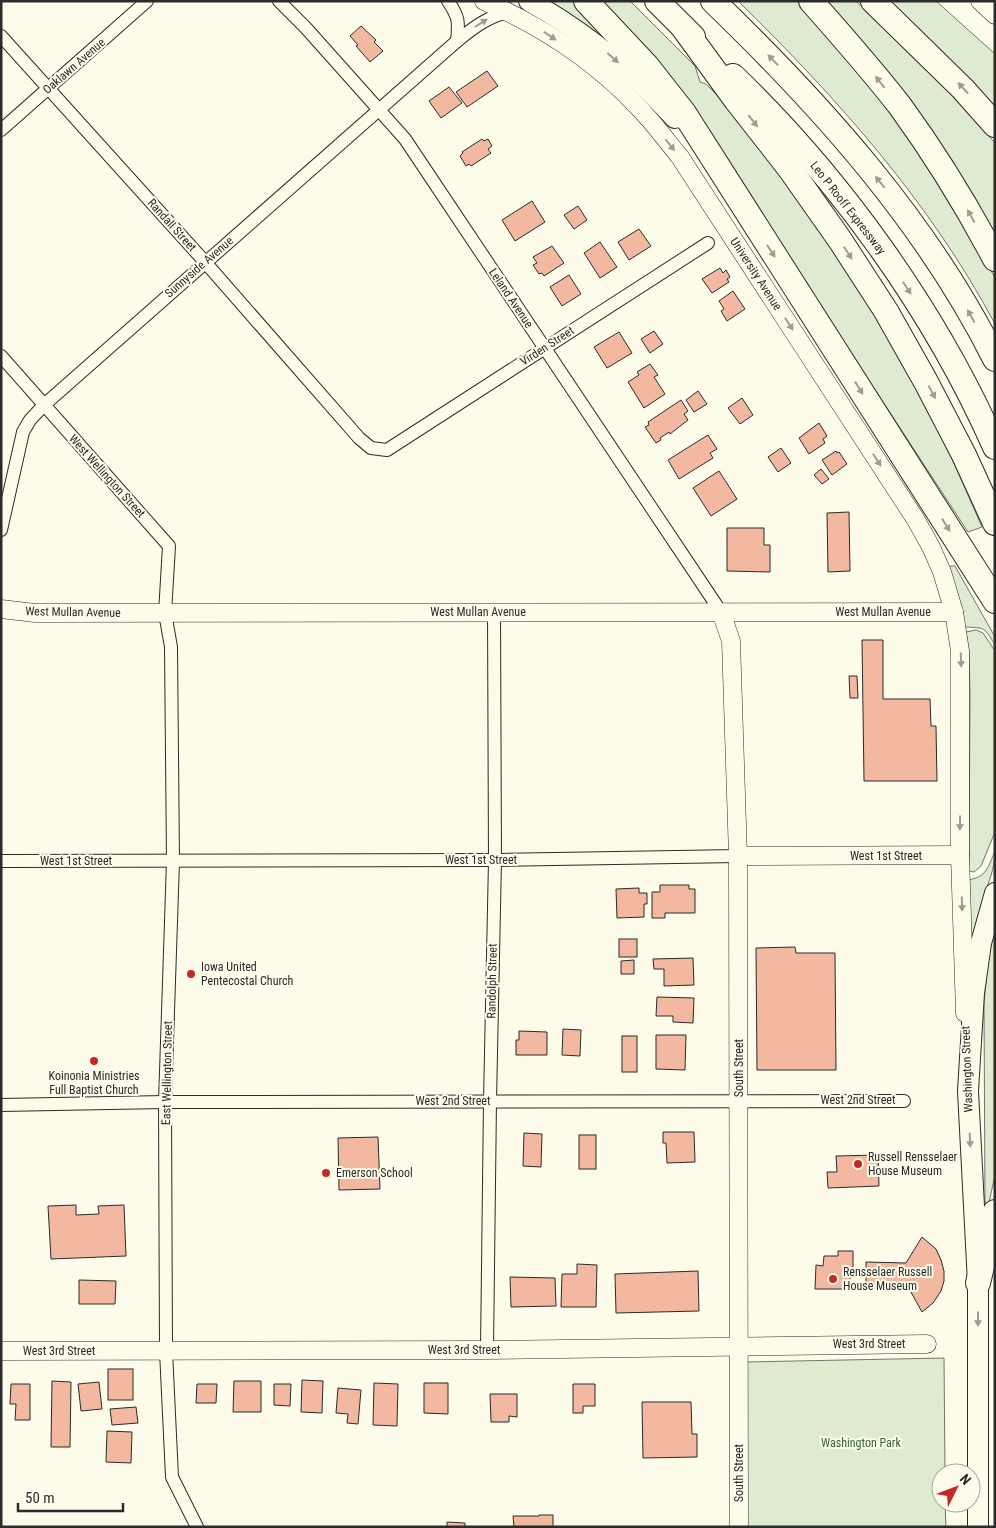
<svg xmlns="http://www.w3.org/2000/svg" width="996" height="1528" viewBox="0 0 996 1528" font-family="'Roboto Condensed',sans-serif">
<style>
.green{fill:#deebd1;stroke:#74746e}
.building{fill:#f2b8a0;stroke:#2b2b2b}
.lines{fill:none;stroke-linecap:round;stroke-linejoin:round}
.street-casing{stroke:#2b2b2b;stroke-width:14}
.secondary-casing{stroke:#2b2b2b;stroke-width:19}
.primary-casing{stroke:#2b2b2b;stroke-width:22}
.highway-casing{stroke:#2b2b2b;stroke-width:26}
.street{stroke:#fdfbea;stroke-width:12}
.secondary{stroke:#fdfbea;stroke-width:18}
.primary{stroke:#fdfbea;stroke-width:20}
.highway{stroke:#fdfbea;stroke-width:24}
.oneway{fill:#9e9d94}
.poi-dot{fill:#c62828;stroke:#fdfbea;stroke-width:2}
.labels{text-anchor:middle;stroke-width:4;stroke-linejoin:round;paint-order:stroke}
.street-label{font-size:12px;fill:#2b2b2b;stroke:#fdfbea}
.poi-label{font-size:12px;fill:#2b2b2b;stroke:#fdfbea;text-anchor:start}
.park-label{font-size:12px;fill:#34623c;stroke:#fdfbea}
</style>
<rect width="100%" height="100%" fill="#fdfbea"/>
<g class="green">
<polygon points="547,1 576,1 630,58"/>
<polygon points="597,1 630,1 695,66 700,82 706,84 727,105 794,190 889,336 946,445 982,527 968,532 709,136"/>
<path d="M738 1H801L914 142 988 265 995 278V324C930 202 837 98 738 1Z"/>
<polygon points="825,1 856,1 927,68 995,143 995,240"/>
<polygon points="883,1 936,1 995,54 995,115"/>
<path d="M950 566H955L995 637V645C984 627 986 628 965 627L949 568Z"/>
<polygon points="976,630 983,633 995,651 995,832 981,866 974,872 969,871 970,692 969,653 966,632"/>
<path d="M995 851C995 869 988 883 983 900 978 919 974 938 971 957L968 880C987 877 988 867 995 851Z"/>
<polygon points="995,924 995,1175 988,1207 985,1207 984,1002 988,961"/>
<polygon points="944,1358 945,1473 941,1473 941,1503 945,1503 946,1527 747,1527 746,1362"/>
</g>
<g class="building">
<polygon points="361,26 376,40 374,42 383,51 370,62 356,46 358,45 350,36"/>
<polygon points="487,71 498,86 467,107 456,92"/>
<polygon points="449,87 462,103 441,118 429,101"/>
<polygon points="482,139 484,141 488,139 492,146 488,149 491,153 471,166 469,164 466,166 460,156 463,153 462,152"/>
<polygon points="532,201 545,222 515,241 502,220"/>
<polygon points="578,206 587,220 574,229 564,215"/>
<polygon points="639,229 651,246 629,260 618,242"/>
<polygon points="600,242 617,267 600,278 584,253"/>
<polygon points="552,246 564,263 544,276 542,273 539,274 533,265 537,263 533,257"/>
<polygon points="720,268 723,273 726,270 730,277 727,279 729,282 712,293 702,279"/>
<polygon points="569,275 581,294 562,306 550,287"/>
<polygon points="733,291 745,309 727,321 721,311 724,309 719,301"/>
<polygon points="654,331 663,344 650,353 641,339"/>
<polygon points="619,332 632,353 607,368 594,347"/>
<polygon points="650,364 658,375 654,377 665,394 644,408 628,382 639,375 637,372"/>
<polygon points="698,391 707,404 694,412 686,400"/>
<polygon points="742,398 753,415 740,424 728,408"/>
<polygon points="681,400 688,411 684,414 688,420 670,434 669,432 660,438 661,440 656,443 645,427 649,425 648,422"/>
<polygon points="819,423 827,436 823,439 825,443 809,454 799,438"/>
<polygon points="708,435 717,449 710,453 713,458 679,479 668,460"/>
<polygon points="781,448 791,463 778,472 768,457"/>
<polygon points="836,451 837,453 839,452 847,464 832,475 822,460"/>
<polygon points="821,469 829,479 822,484 814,475"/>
<polygon points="719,471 737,499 711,516 693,488"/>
<polygon points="849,512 850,571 828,572 827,513"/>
<polygon points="727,528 764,528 764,545 770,545 770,572 727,571"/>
<polygon points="862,640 883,640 883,699 930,699 931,726 936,726 937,781 864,781"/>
<polygon points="849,676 857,676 858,698 850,698"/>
<polygon points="660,885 689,885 689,889 695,889 695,913 665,913 665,918 652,918 652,892 660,892"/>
<polygon points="639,888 639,893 647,893 647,904 644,904 644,917 617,918 616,889"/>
<rect x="619" y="939" width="18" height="18"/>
<polygon points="795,947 796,953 835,953 836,1070 757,1070 756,948"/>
<polygon points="693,958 694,985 664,986 664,969 654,969 653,959"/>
<polygon points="634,960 634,974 621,974 621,961"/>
<polygon points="657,997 694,998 693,1023 673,1022 673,1016 656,1016"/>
<polygon points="563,1029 581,1030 580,1056 562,1055"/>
<polygon points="519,1031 547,1032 547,1055 516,1055 516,1040 519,1040"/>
<polygon points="656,1035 686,1035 685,1070 656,1069"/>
<rect x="622" y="1036" width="15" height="36"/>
<polygon points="663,1132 694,1132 695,1162 667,1163 666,1143 663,1143"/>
<polygon points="524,1133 542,1134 541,1167 523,1166"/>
<rect x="579" y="1135" width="17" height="34"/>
<polygon points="378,1137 380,1189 339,1190 338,1138"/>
<polygon points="878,1155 879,1186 828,1188 827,1172 837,1172 836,1156"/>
<polygon points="76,1205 76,1215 99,1214 98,1206 124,1205 126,1256 51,1259 48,1206"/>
<polygon points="922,1237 936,1249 941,1260 944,1271 944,1281 941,1291 933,1303 922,1312 907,1285 866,1289 866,1262 906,1263"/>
<polygon points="838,1251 853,1251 853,1269 850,1270 850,1289 815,1289 816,1265 823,1266 824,1256 838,1256"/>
<polygon points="577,1264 597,1265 596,1307 561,1307 562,1274 577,1274"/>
<polygon points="698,1271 699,1311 616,1313 615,1274"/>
<polygon points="510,1277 555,1278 556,1306 511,1307"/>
<polygon points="79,1280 116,1281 115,1304 79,1304"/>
<rect x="108" y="1369" width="25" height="31"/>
<polygon points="302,1380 323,1381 322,1413 301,1412"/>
<polygon points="52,1381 71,1382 70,1447 51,1447"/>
<polygon points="234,1381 261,1381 261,1412 233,1412"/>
<polygon points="99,1382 102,1409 81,1411 78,1384"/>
<polygon points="374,1383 398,1384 397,1426 373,1425"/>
<polygon points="424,1383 448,1383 448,1414 424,1413"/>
<polygon points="11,1384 30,1384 30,1420 15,1420 16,1404 10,1404"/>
<polygon points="197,1384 217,1384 216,1403 196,1403"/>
<polygon points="274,1384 291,1384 290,1406 274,1405"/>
<polygon points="573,1384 595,1384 595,1406 583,1406 583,1413 573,1413"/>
<polygon points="338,1388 361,1390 358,1424 347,1423 348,1414 336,1413"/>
<polygon points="490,1394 517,1394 517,1417 509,1416 509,1422 491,1422"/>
<polygon points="642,1402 691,1402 692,1434 697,1434 697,1457 643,1458"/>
<polygon points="136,1407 138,1423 112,1425 110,1409"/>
<polygon points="107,1431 132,1432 131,1463 106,1462"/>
<polygon points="539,1515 553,1515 553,1527 514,1527 513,1516 539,1516"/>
<polygon points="447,1522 465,1523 465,1527 447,1527"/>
</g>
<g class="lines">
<defs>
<g id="street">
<polyline points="279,1 306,28 405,139 721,612"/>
<path d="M448 1C459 17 459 22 457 41"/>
<polyline points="1,36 205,262 359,438 371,448 387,450 708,243"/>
<polyline points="1,130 147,1"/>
<polyline points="1,356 169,546 165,613 171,647 173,861 165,1102 166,1351 172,1477 197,1527"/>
<path d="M1 530 23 432 30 420 44 405 457 41C473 28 487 17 508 12"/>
<polyline points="1,861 495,860 738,856"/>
<polyline points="1,1105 165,1102 904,1101"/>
<polyline points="487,1350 490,1101 495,860 494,612"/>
</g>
<g id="secondary">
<path d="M484 1C541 26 595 61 638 107 653 122 666 140 680 157L916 520 931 547 942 572 954 612 960 651V855L965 1013"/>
<polyline points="980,1 995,15"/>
<polyline points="1,609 35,613 954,612"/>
<polyline points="721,612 731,641 738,856 739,1527"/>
<polyline points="738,856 960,855"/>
<polyline points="1,1351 487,1350 927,1344"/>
</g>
<g id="primary">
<path d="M529 1C585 32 632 71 675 118"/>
<polyline points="978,1527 978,1283 968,1091 974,993 981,943 995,893"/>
</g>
<g id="highway">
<polyline points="586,1 647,66 684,113 995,601"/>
<polyline points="657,1 693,37"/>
<path d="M713 1C822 106 927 223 995 359"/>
<path d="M811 1C842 36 872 70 900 106 935 154 967 206 995 259"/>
<polyline points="873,1 963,89 995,125"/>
<polyline points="682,26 736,100 790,169 840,240 886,311 926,382 964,455 995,523"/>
<path d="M733 76C840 179 935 311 995 447"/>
<polyline points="978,1283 995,1212"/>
</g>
</defs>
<use href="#street" class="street-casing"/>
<use href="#secondary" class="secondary-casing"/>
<use href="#primary" class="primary-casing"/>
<use href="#highway" class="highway-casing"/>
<use href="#street" class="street"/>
<use href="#secondary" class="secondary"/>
<use href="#primary" class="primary"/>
<use href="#highway" class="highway"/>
</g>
<defs><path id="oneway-solid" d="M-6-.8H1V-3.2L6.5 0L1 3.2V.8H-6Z" transform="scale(1.25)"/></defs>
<g class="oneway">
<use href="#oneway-solid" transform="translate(481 23) rotate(-32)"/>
<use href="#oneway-solid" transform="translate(550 36) rotate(33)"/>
<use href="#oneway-solid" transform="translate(613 58) rotate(41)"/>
<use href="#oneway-solid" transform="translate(773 60) rotate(-134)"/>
<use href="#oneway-solid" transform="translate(880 82) rotate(-128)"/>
<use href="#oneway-solid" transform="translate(963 88) rotate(-133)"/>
<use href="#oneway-solid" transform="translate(753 121) rotate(52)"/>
<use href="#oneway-solid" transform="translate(670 145) rotate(51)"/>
<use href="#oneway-solid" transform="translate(880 182) rotate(-129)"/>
<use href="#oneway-solid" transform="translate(971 216) rotate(-119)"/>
<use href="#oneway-solid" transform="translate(771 251) rotate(57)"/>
<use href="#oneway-solid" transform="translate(848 253) rotate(57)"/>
<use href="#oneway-solid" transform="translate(907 288) rotate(57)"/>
<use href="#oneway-solid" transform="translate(971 316) rotate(-119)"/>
<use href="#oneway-solid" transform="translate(789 324) rotate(57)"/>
<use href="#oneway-solid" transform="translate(859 388) rotate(58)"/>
<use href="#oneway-solid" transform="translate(932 392) rotate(62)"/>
<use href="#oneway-solid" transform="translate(877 460) rotate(57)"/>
<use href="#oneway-solid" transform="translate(946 525) rotate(58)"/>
<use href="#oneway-solid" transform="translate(961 660) rotate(88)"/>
<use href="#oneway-solid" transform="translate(960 823) rotate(91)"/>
<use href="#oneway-solid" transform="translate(962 904) rotate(88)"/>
<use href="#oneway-solid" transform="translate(970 1140) rotate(87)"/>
<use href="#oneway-solid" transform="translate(978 1319) rotate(90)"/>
</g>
<g class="poi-dot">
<circle cx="191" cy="974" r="5"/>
<circle cx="94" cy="1061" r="5"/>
<circle cx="858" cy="1164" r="5"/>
<circle cx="326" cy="1173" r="5"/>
<circle cx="833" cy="1279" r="5"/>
</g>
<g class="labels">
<g class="street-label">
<text transform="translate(74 66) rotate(-41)" y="4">Oaklawn Avenue</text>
<text transform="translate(848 208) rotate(52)" y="4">Leo P Rooff Expressway</text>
<text transform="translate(172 225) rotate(48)" y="4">Randall Street</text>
<text transform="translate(199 267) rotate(-41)" y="4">Sunnyside Avenue</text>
<text transform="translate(756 274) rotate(57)" y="4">University Avenue</text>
<text transform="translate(511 298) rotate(56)" y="4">Leland Avenue</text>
<text transform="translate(547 346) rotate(-33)" y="4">Virden Street</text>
<text transform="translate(107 476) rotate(48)" y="4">West Wellington Street</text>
<text transform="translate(73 612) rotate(1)" y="4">West Mullan Avenue</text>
<text x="478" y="616">West Mullan Avenue</text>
<text x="883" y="616">West Mullan Avenue</text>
<text x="886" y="860">West 1st Street</text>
<text x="481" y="864">West 1st Street</text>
<text x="76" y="865">West 1st Street</text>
<text transform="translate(492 981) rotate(-89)" y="4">Randolph Street</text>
<text transform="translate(739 1068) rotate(-90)" y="4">South Street</text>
<text transform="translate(967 1069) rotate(-92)" y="4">Washington Street</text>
<text transform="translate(167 1073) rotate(-89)" y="4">East Wellington Street</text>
<text x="858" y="1104">West 2nd Street</text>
<text x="453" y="1105">West 2nd Street</text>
<text x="869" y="1348">West 3rd Street</text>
<text x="464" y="1354">West 3rd Street</text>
<text x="59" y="1355">West 3rd Street</text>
<text transform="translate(739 1473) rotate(-90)" y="4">South Street</text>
</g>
<g class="poi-label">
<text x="201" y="971">Iowa United<tspan x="201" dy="14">Pentecostal Church</tspan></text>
<text x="94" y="1080" text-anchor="middle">Koinonia Ministries<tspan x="94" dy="14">Full Baptist Church</tspan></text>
<text x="868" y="1161">Russell Rensselaer<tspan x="868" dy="14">House Museum</tspan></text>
<text x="336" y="1177">Emerson School</text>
<text x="843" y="1276">Rensselaer Russell<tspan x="843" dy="14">House Museum</tspan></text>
</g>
<g class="park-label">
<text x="861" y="1447">Washington Park</text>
</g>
</g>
<rect width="996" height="1528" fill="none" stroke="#2b2b2b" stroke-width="5"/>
<g transform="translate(956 1488) rotate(48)"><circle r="24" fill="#fdfbea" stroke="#a9a89e"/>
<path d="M0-4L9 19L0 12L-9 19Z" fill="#c62828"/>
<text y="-8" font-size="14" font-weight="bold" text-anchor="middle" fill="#2b2b2b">N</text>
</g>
<path d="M18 1503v8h105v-8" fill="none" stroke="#2b2b2b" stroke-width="2.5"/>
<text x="25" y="1503" font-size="15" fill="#2b2b2b" stroke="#fdfbea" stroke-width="4" paint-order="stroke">50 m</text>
</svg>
